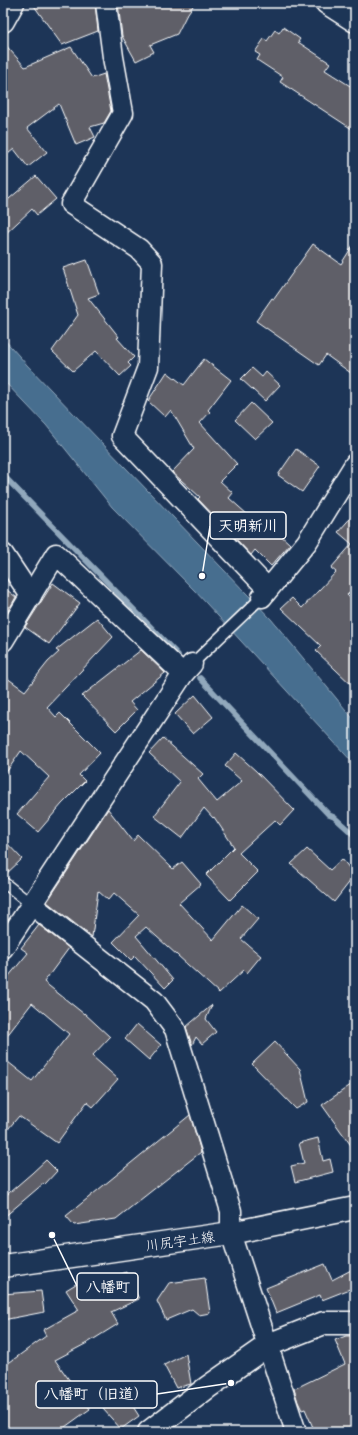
<svg xmlns="http://www.w3.org/2000/svg" width="358" height="1435" viewBox="0 0 358 1435" font-family="'Shantell Sans','Klee One',sans-serif">
<style>
.water{fill:#476e8f;stroke:#91a8bc}
.lines{fill:none;stroke-linecap:round;stroke-linejoin:round}
.stream{stroke:#91a8bc;stroke-width:5.5}
.building{fill:#5e5f68;stroke:#fff}
.service-casing{stroke:#fff;stroke-width:13}
.minor-casing{stroke:#fff;stroke-width:23}
.tertiary-casing{stroke:#fff;stroke-width:25}
.secondary-casing{stroke:#fff;stroke-width:25}
.service{stroke:#1d3557;stroke-width:10}
.minor{stroke:#1d3557;stroke-width:20}
.tertiary{stroke:#1d3557;stroke-width:22}
.secondary{stroke:#1d3557;stroke-width:22}
.labels{text-anchor:middle;stroke-width:3;stroke-linejoin:round;paint-order:stroke}
.street-label{font-size:14px;fill:#fff;stroke:#1d3557}
.leader{fill:none;stroke:#fff;stroke-width:1.5}
.callout-dot{fill:#fff;stroke:#1d3557;stroke-width:1.5}
.callout{fill:#1d3557;stroke:#fff;stroke-width:1.5}
.callout-label{font-size:15px;text-anchor:middle;font-weight:bold;fill:#fff}
</style>
<rect width="100%" height="100%" fill="#1d3557"/>
<filter id="ink" filterUnits="userSpaceOnUse"><feTurbulence type="fractalNoise" baseFrequency=".025" numOctaves="2"/><feDisplacementMap in="SourceGraphic" scale="8" xChannelSelector="R" yChannelSelector="G"/><feConvolveMatrix kernelMatrix="1 2 1 2 8 2 1 2 1" color-interpolation-filters="sRGB"/></filter>
<g filter="url(#ink)">
<polygon class="water" points="3,338 27,365 271,619 355,721 355,765 195,591 112,507 46,425 3,380"/>
<g class="lines">
<g class="stream">
<polyline points="3,475 178,655"/>
<polyline points="200,678 329,815 334,817 355,836"/>
</g>
</g>
<g class="building">
<polygon points="32,3 95,3 98,31 62,45"/>
<polygon points="118,3 195,3 186,16 177,34 150,45 154,52 136,61 122,36"/>
<polygon points="283,27 300,39 298,42 330,63 325,70 355,89 355,131 280,82 283,77 257,60 260,55 255,52 264,39 267,41 275,30 279,33"/>
<polygon points="3,42 25,67 71,47 92,78 104,74 111,111 104,123 90,127 95,137 76,145 59,104 27,128 47,152 28,167 14,149 3,158"/>
<polygon points="36,176 56,199 37,215 32,209 3,236 3,204"/>
<polygon points="355,242 355,376 326,355 319,365 256,321 272,298 274,299 313,244 341,264"/>
<polygon points="87,260 99,294 88,298 119,337 117,338 134,357 128,363 131,366 120,376 96,351 73,371 52,351 78,315 63,268"/>
<polygon points="204,359 231,380 208,410 210,412 200,423 237,464 220,481 233,493 229,498 257,523 262,518 290,544 271,566 255,550 251,555 198,499 200,497 172,472 194,449 171,410 165,417 148,401 167,372 184,385"/>
<polygon points="252,368 262,377 266,372 280,385 265,401 241,379"/>
<polygon points="251,403 272,423 255,439 235,420"/>
<polygon points="296,449 320,466 302,492 278,475"/>
<polygon points="355,513 355,586 347,595 355,603 355,688 316,651 321,646 281,608 292,598 302,608 336,572 331,568 352,544 338,532"/>
<polygon points="53,583 80,603 49,644 25,627"/>
<polygon points="3,587 16,597 7,613 3,610"/>
<polygon points="97,618 113,637 47,707 56,717 60,713 100,753 79,775 85,781 62,804 38,832 17,814 49,777 21,751 3,777 3,675 25,691 48,662 59,652 56,650"/>
<polygon points="141,650 165,673 130,702 137,710 116,731 82,696"/>
<polygon points="195,695 213,717 193,734 175,714"/>
<polygon points="163,738 203,774 198,779 217,802 242,781 225,766 236,753 256,771 294,810 280,825 275,820 239,853 258,872 230,900 206,875 234,847 214,817 213,818 204,808 182,838 154,816 180,782 149,753"/>
<polygon points="108,809 133,841 138,835 173,869 182,862 201,884 179,903 213,940 242,905 258,919 241,939 261,956 247,973 244,970 219,993 146,927 136,936 173,980 165,988 135,956 131,960 113,942 139,915 114,893 108,900 98,891 92,937 47,902"/>
<polygon points="3,839 22,859 4,876 3,876"/>
<polygon points="307,849 330,870 342,859 355,875 334,902 291,864"/>
<polygon points="39,925 69,948 44,982 84,1014 84,1013 110,1037 92,1056 118,1079 93,1107 87,1102 57,1143 19,1116 3,1135 3,1058 32,1081 69,1034 32,1003 3,1041 3,983 28,953 21,948"/>
<polygon points="212,1005 206,1019 216,1032 202,1044 196,1037 192,1045 186,1027"/>
<polygon points="137,1024 161,1045 149,1060 125,1039"/>
<polygon points="275,1042 300,1069 308,1102 296,1109 252,1064"/>
<polygon points="355,1082 355,1151 322,1105"/>
<polygon points="190,1115 201,1152 116,1219 74,1225 66,1216"/>
<polygon points="318,1138 323,1161 330,1159 333,1172 295,1182 291,1166 304,1163 299,1143"/>
<polygon points="46,1160 57,1171 45,1184 44,1183 3,1218 3,1198 32,1173"/>
<polygon points="325,1264 332,1280 355,1268 355,1287 322,1300 320,1295 276,1313 266,1288"/>
<polygon points="126,1272 139,1299 111,1312 118,1324 89,1342 55,1360 90,1409 58,1432 3,1432 3,1367 46,1336 43,1330 79,1310 66,1290 89,1276 95,1286"/>
<polygon points="205,1278 210,1313 199,1315 192,1309 166,1320 157,1301 169,1283"/>
<polygon points="41,1291 44,1312 3,1320 3,1294"/>
<polygon points="346,1336 355,1336 355,1432 315,1432 305,1409 302,1410 298,1402 294,1389 345,1364 335,1340"/>
<polygon points="186,1354 191,1384 176,1388 164,1365"/>
<polygon points="125,1394 139,1416 121,1429 103,1409"/>
</g>
<g class="lines">
<defs>
<g id="service">
<polyline points="192,664 262,597"/>
<polyline points="3,882 31,904"/>
</g>
<g id="minor">
<polyline points="106,3 113,57 123,113 71,204 139,249 152,263 148,367 122,436 268,589"/>
<polyline points="3,554 31,596"/>
<polyline points="262,597 307,542 355,464"/>
<polyline points="3,641 56,554 183,674"/>
<polyline points="31,904 154,1001 175,1029 231,1211 231,1233 296,1432"/>
<polyline points="3,948 183,674 192,664"/>
</g>
<polyline id="tertiary" points="149,1432 208,1387 268,1345 324,1323 355,1323"/>
<g id="secondary">
<polyline points="327,3 355,21"/>
<polyline points="3,21 13,3"/>
<polyline points="3,1266 231,1233 355,1208"/>
</g>
</defs>
<use href="#service" class="service-casing"/>
<use href="#minor" class="minor-casing"/>
<use href="#tertiary" class="tertiary-casing"/>
<use href="#secondary" class="secondary-casing"/>
<use href="#service" class="service"/>
<use href="#minor" class="minor"/>
<use href="#tertiary" class="tertiary"/>
<use href="#secondary" class="secondary"/>
</g>
</g>
<g class="labels">
<g class="street-label">
<text transform="translate(180 1241) rotate(-8)" y="5">川尻宇土線</text>
</g>
</g>
<path class="leader" d="M202 576L210 526M52 1235L77 1286M231 1383L157 1394"/>
<g class="callout-dot">
<circle cx="202" cy="576" r="4"/>
<circle cx="52" cy="1235" r="4"/>
<circle cx="231" cy="1383" r="4"/>
</g>
<g class="callout">
<rect x="210" y="512" width="76" height="27" rx="4"/>
<rect x="77" y="1273" width="61" height="27" rx="4"/>
<rect x="36" y="1381" width="121" height="27" rx="4"/>
</g>
<g class="callout-label">
<text x="248" y="531">天明新川</text>
<text x="108" y="1292">八幡町</text>
<text x="96" y="1399">八幡町（旧道）</text>
</g>
<rect width="358" height="1435" fill="none" stroke="#1d3557" stroke-width="16"/>
<rect x="8" y="8" width="342" height="1419" fill="none" stroke="#fff" stroke-width="1.5" filter="url(#ink)"/>
</svg>
